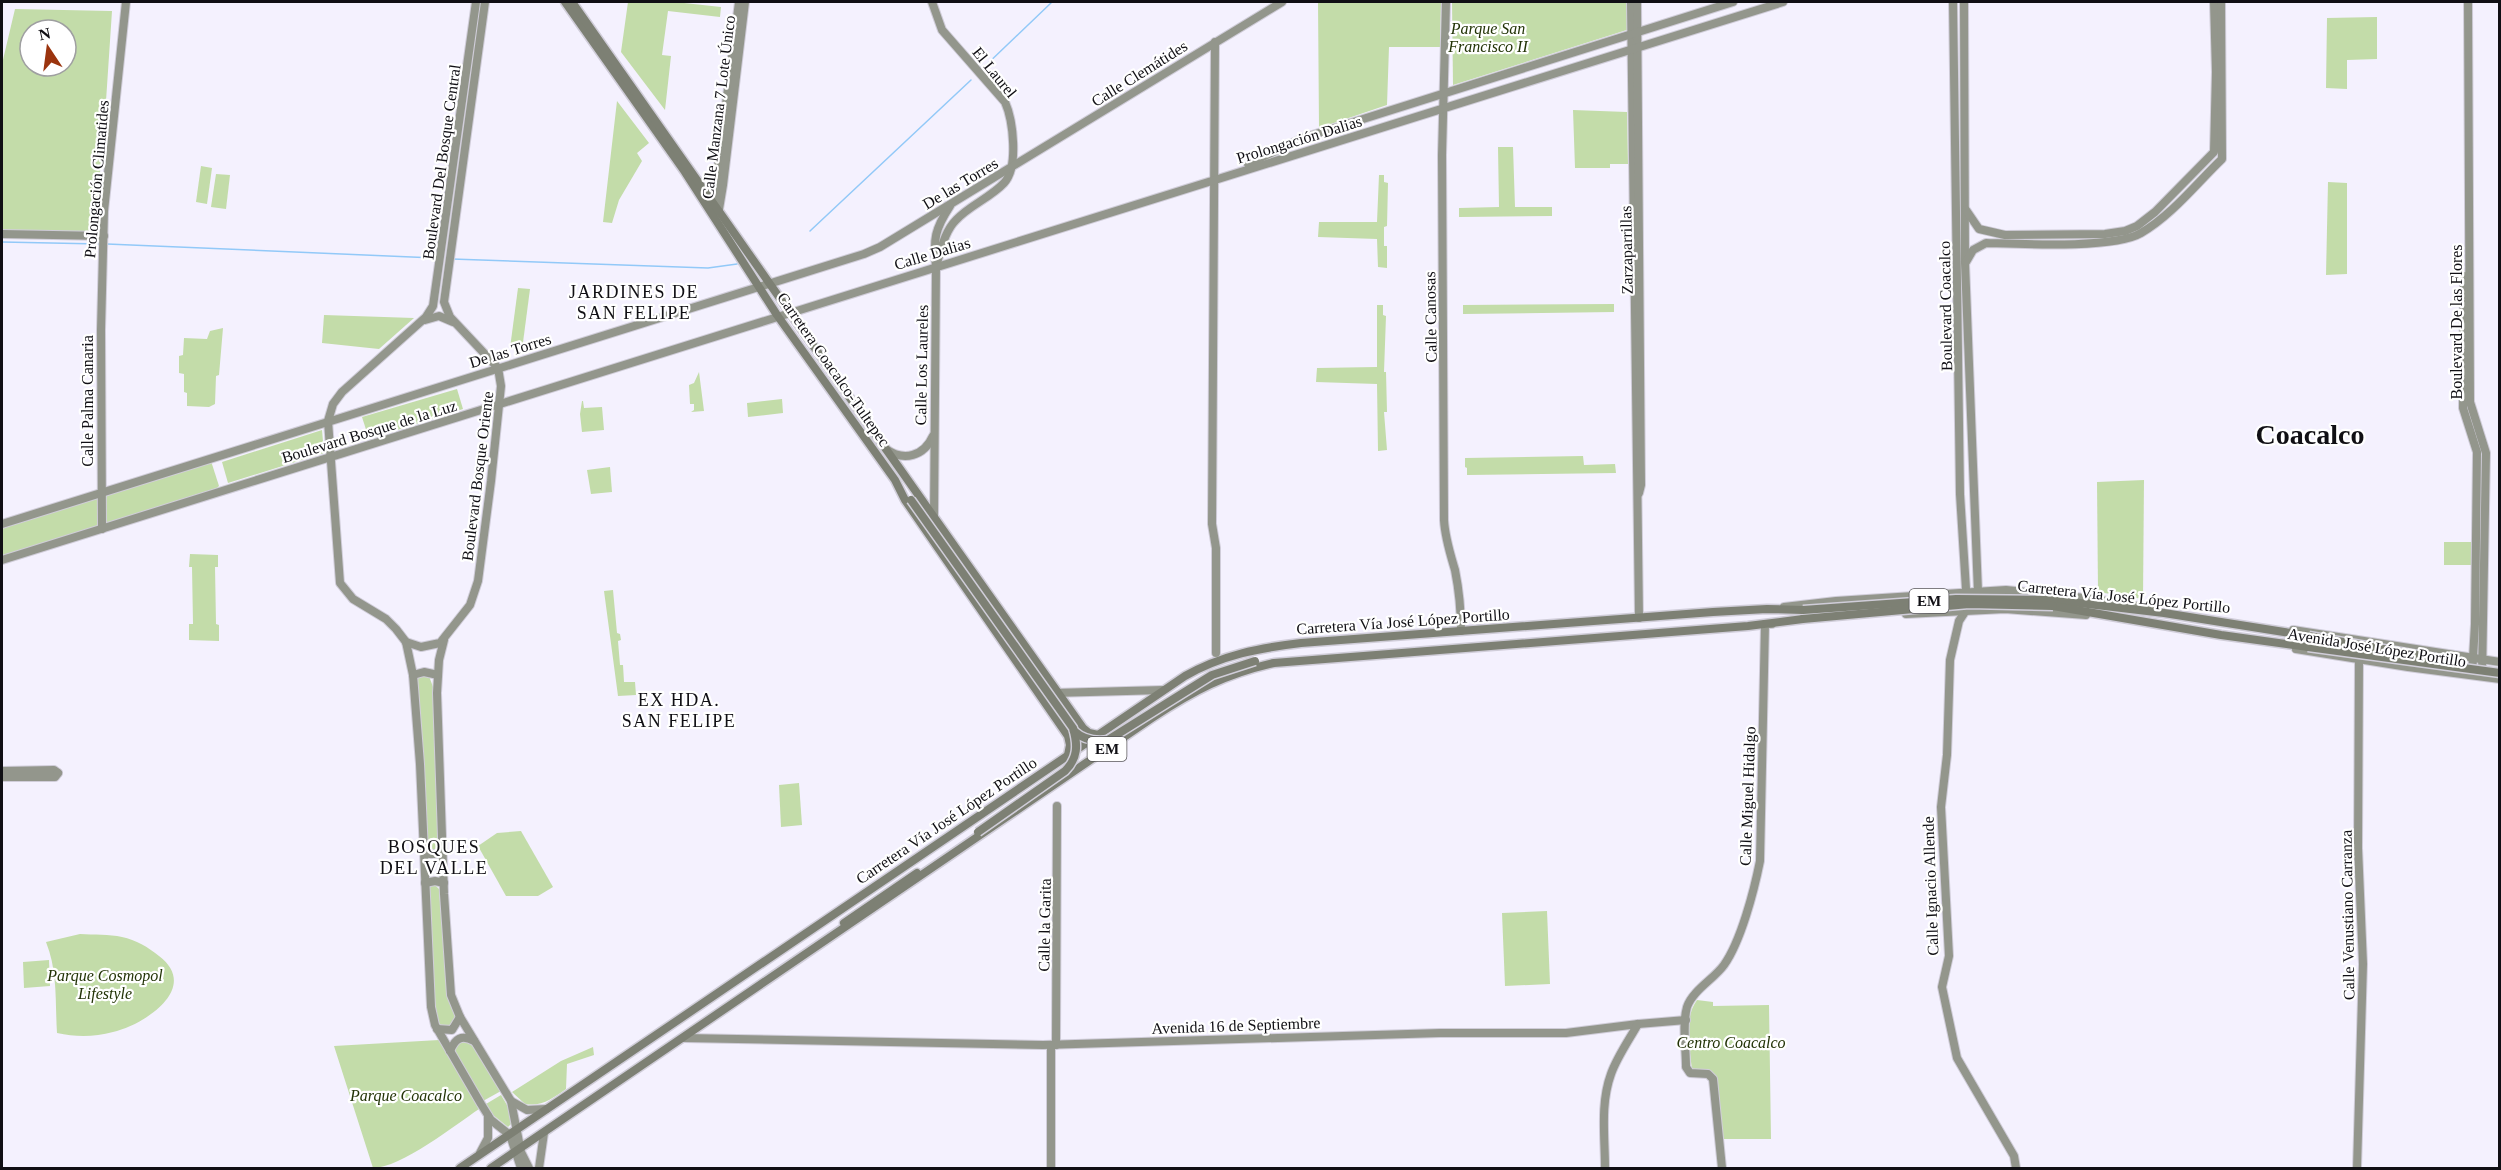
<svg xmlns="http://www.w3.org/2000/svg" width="2501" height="1170" viewBox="0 0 2501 1170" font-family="'Times New Roman',serif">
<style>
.green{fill:#c3dca9;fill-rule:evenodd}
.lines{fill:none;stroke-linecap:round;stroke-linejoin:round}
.stream{stroke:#92c9f8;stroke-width:1.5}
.secondary-casing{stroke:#d0cdd9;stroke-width:10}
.primary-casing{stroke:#d0cdd9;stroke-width:11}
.secondary{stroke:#93968c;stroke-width:8}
.primary{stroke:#7d8074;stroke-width:8}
.primary-bridge-casing{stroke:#d0cdd9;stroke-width:11;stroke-linecap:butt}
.primary-bridge{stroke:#7d8074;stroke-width:8}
.labels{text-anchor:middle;stroke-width:4.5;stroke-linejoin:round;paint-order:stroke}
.shield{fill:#fff;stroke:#58575a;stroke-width:1.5}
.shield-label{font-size:15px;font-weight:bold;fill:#100f14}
.park-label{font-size:16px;font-style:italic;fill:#223306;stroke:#fff}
.street-label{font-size:16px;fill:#100f14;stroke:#fff}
.neighbourhood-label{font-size:18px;letter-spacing:1.5px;fill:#100f14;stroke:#fff}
.town-label{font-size:28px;font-weight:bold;fill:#100f14;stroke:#fff}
</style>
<rect width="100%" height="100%" fill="#f4f1fe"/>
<g class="green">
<polygon points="628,2 675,2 721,7 720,17 668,11 662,55 671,56 665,110 621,52"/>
<polygon points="1318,2 1441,2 1440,47 1389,47 1387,105 1319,128"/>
<polygon points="1452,2 1632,2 1633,28 1453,85"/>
<path d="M15 9 112 11 103 146 93 234 2 232V64ZM30 30H66V66H30Z"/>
<polygon points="2377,17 2377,59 2347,60 2347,89 2326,88 2327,18"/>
<polygon points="617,101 649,143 637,153 642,161 619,200 612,223 603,222"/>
<polygon points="1573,110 1627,112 1628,164 1610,164 1610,168 1575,168"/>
<polygon points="1498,147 1513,147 1515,207 1552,207 1552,216 1459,217 1459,208 1499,207"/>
<polygon points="201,166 212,168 207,204 196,202"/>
<polygon points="216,174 230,175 226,209 211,207"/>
<polygon points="1379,175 1384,175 1384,182 1388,183 1387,226 1384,227 1384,246 1387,246 1387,268 1378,267 1377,239 1318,237 1319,222 1377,222"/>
<polygon points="2328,182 2347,183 2347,274 2326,275"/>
<polygon points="518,288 530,289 522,350 510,348"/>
<polygon points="1614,304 1614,312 1463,314 1463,305"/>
<polygon points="1377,305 1383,305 1383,315 1386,316 1384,372 1386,372 1387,412 1384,412 1387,450 1378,451 1377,384 1316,382 1317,368 1377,367"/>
<polygon points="324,315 414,318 379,349 322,343"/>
<polygon points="223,328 219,375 216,376 215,404 209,407 187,406 187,393 184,392 184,374 179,373 179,356 183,355 184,338 207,339 210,331"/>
<polygon points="699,372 704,411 691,412 694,410 694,404 690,404 689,385 694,383"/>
<polygon points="457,389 463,409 369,439 362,417"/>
<polygon points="782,399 783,413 748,417 747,403"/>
<polygon points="582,401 583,401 584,408 602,407 604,430 582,432 580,414"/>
<polygon points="322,430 324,453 228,483 222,462"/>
<polygon points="1583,456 1584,465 1615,464 1616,473 1467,475 1467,468 1465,467 1465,458"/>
<polygon points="211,461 219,486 217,488 104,524 104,495"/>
<polygon points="610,467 612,492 591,494 587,470"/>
<polygon points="2144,480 2143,599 2098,592 2097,482"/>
<polygon points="98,497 100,525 2,556 2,528"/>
<polygon points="2444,542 2474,542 2473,565 2444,565"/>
<polygon points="190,554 218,555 218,567 215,567 216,624 219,625 219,641 189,640 189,624 193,624 192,567 189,567"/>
<polygon points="613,590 617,633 620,634 621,640 618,641 620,665 623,665 624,682 635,682 636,695 618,696 604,591"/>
<polygon points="417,675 429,676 433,687 441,849 433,852 428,847 416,677"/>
<polygon points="799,783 802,825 781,827 779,785"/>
<polygon points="521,831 553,887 538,896 506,896 478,846 497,833"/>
<polygon points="434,884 439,889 448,999 457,1016 455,1025 446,1029 438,1025 433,1007 429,885"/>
<polygon points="1547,911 1550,984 1505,986 1502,913"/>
<path d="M80 934C94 935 109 934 122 937 136 940 148 947 159 956 201 988 144 1025 113 1032 94 1037 76 1037 57 1033 55 1002 58 972 46 942Z"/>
<polygon points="49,960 50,986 24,988 23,962"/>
<path d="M1697 1000 1713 1002V1006L1769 1005 1771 1139H1723L1715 1076 1692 1070C1690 1048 1683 1019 1697 1000Z"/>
<path d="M439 1040 479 1109C455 1125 401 1168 373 1168L334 1046Z"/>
<polygon points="464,1040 471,1043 501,1091 483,1101 454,1052 455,1043"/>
<path d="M593 1047 594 1055 567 1064 566 1089C553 1098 542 1107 525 1104L512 1092 561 1061Z"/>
<polygon points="501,1095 510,1110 511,1124 508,1127 493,1115 486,1104"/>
</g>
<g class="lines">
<g class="stream">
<polyline points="982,69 1052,2"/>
<polyline points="810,231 971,80"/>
<polyline points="2,242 100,244"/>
<polyline points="107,244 435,258"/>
<polyline points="452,259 708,268 737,264"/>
</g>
<defs>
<g id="secondary">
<polyline points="476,2 433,306 426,317 342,392 333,404 328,421 340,583 353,599 386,619 396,629 406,642 413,675 420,764 431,1007 435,1025 481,1104 491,1120 510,1135 521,1168"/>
<path d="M932 2 942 30 1005 102C1013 120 1019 167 1004 183 990 198 970 205 956 220 944 232 941 251 936 266"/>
<path d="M1446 2 1442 155 1444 520C1445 538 1450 553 1455 570 1459 590 1461 611 1461 631"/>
<polyline points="1631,2 1639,618"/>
<polyline points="1637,2 1641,485 1639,493"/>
<polyline points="1953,2 1960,494 1967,605"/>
<polyline points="1964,2 1965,263 1978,592 1959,621 1950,660 1947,755 1941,807 1949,956 1942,987 1957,1058 2014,1156 2016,1168"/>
<polyline points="2468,2 2470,402 2486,453 2482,676"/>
<polyline points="1215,42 1212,524 1216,548 1216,653"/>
<polyline points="1248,164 1303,138 1733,2"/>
<polyline points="713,207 739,2"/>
<polyline points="1966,210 1979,229 2005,235 2105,234 2125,231 2137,226 2155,212 2214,152 2216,72 2214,2"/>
<polyline points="715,211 719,209 723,185 745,2"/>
<polyline points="2,234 104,236"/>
<path d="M1966 262 1973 250 1986 243C2020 244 2114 249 2141 233 2172 215 2196 184 2222 159L2221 2"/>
<polyline points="2464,276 2463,408 2477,452 2475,624 2472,675"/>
<polyline points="425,320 439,316 453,322"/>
<path d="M886 449C904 462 924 456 933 436"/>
<path d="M934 518 936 266C933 239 935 229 950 206"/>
<polyline points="2,524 864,254 880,247 1282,2"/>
<polyline points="102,529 101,330 104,211 126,2"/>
<polyline points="2,560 1783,2"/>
<polyline points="1784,607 1836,601 2006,590 2095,599 2154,609"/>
<polyline points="1906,614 2005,609 2086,615"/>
<polyline points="2293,630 2500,662"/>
<polyline points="444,640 439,660 437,693 444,894 451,995 460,1017 511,1101 521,1152 529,1168"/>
<polyline points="406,642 421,647 440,643 470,605 478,581 491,481 501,386 498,368 450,317 444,302 485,2"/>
<polyline points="2296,649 2408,667 2500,679"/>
<polyline points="413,675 424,672 438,675"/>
<polyline points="1053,693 1163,690"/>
<polyline points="2,771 54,770 58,773"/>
<polyline points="2,777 55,777 58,773"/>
<polyline points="425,847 429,854 438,854 443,850"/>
<polyline points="425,883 435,881 444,883"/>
<polyline points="437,1029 452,1030 460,1017"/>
<polyline points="684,1038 1043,1045 1440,1033 1566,1033 1638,1024 1686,1020"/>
<polyline points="1056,1045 1057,806"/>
<path d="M450 1051C455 1039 461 1034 474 1041"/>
<polyline points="511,1101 527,1110 546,1109"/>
<polyline points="480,1153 488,1138 488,1116"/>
<polyline points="539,1168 544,1133"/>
<polyline points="1051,1168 1051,1045"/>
<path d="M1605 1168C1605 1137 1600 1104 1611 1074 1617 1057 1629 1040 1638 1024"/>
<path d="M1722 1168 1713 1079 1708 1074 1690 1073 1686 1067C1686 1048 1682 1025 1687 1007 1693 990 1714 979 1724 965 1741 941 1754 891 1760 861L1765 624H1772"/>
<polyline points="2357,1168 2363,964 2358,848 2359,660"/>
</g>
<g id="primary">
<polyline points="565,2 685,172 777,315 895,480 905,500 1068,736 1070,745 1068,755"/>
<path d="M572 2C743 244 911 487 1083 728L1089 733 1098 735"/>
<polyline points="2054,600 2164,613 2309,636"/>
<polyline points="2053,606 2221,635 2308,647"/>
<polyline points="844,923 917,873"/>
<path d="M460 1168 1185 676C1222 655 1259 648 1301 643L1713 612 1767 609 1803 610"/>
<path d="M491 1168 1152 718C1193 691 1225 674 1274 663L1748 626 1803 619"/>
</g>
</defs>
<use href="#secondary" class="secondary-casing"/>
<use href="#primary" class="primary-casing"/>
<use href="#secondary" class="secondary"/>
<use href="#primary" class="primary"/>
<defs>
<g id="primary-bridge">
<path d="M911 500 1073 728C1078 745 1078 758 1065 771L978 832"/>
<polyline points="1803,610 1956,599 2054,600"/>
<polyline points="1803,619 1969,604 2053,606"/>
<polyline points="2309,636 2446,660"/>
<polyline points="2308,647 2500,673"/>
<path d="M1074 731C1084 740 1095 742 1108 740L1212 675 1255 661"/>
</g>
</defs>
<use href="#primary-bridge" class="primary-bridge-casing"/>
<use href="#primary-bridge" class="primary-bridge"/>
</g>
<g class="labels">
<g class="shield">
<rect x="1909.5" y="589" width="39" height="24" rx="4.5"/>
<rect x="1087.5" y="737" width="39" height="24" rx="4.5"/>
</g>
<g class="shield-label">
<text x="1929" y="606">EM</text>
<text x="1107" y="754">EM</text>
</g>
<g class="park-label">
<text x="1488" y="34">Parque San<tspan x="1488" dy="18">Francisco II</tspan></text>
<text x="105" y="981">Parque Cosmopol<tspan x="105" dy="18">Lifestyle</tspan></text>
<text x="1731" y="1048">Centro Coacalco</text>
<text x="406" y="1101">Parque Coacalco</text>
</g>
<g class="street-label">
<text transform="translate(995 72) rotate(51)" y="6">El Laurel</text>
<text transform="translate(1139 73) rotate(-32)" y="6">Calle Clemátides</text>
<text transform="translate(718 107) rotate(-83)" y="6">Calle Manzana 7 Lote Único</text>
<text transform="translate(1299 139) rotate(-17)" y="6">Prolongación Dalias</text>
<text transform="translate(441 162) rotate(-82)" y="6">Boulevard Del Bosque Central</text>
<text transform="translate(96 179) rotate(-85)" y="6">Prolongación Climatides</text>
<text transform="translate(960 183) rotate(-31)" y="6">De las Torres</text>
<text transform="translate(1626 250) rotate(-91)" y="6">Zarzaparrillas</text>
<text transform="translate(932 253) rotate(-17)" y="6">Calle Dalias</text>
<text transform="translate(1945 306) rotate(-91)" y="6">Boulevard Coacalco</text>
<text transform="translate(1430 317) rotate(-91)" y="6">Calle Canosas</text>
<text transform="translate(2456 322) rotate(-90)" y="6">Boulevard De las Flores</text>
<text transform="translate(510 350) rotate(-17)" y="6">De las Torres</text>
<text transform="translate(921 365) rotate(-89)" y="6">Calle Los Laureles</text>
<text transform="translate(834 369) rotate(55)" y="6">Carretera Coacalco-Tultepec</text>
<text transform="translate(87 401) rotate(-90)" y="6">Calle Palma Canaria</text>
<text transform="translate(369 431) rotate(-17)" y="6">Boulevard Bosque de la Luz</text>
<text transform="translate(477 476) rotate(-83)" y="6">Boulevard Bosque Oriente</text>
<text transform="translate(2124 596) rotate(6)" y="6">Carretera Vía José López Portillo</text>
<text transform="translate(1403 621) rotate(-4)" y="6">Carretera Vía José López Portillo</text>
<text transform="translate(2377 647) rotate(9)" y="6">Avenida José López Portillo</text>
<text transform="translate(1747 796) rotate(-88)" y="6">Calle Miguel Hidalgo</text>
<text transform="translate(946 820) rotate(-34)" y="6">Carretera Vía José López Portillo</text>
<text transform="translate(1930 886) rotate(-92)" y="6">Calle Ignacio Allende</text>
<text transform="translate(2347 915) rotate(-91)" y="6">Calle Venustiano Carranza</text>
<text transform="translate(1044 925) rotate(-89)" y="6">Calle la Garita</text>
<text transform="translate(1236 1025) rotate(-2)" y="6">Avenida 16 de Septiembre</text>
</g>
<g class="neighbourhood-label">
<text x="634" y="298">JARDINES DE<tspan x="634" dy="21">SAN FELIPE</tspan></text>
<text x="679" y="706">EX HDA.<tspan x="679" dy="21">SAN FELIPE</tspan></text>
<text x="434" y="853">BOSQUES<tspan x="434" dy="21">DEL VALLE</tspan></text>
</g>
<g class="town-label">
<text x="2310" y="444">Coacalco</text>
</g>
</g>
<rect width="2501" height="1170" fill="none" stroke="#100f14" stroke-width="6"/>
<g transform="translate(48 48) rotate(347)"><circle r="28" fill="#ffffff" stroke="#9f9fa1" stroke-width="1.5"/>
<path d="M0-4.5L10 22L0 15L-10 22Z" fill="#9b340e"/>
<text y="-9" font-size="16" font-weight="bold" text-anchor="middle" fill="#100f14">N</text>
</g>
</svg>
